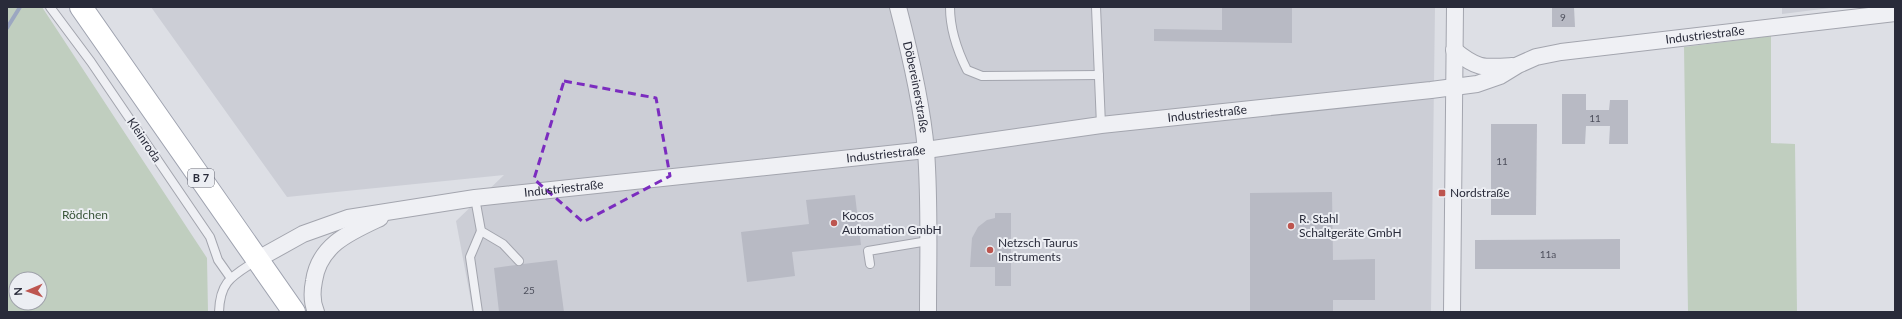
<svg xmlns="http://www.w3.org/2000/svg" width="1902" height="319" viewBox="0 0 1902 319" font-family="Lato,sans-serif">
<style>
.built{fill:#ccced6}
.green{fill:#c0cebf;fill-rule:evenodd}
.lines{fill:none;stroke-linecap:round;stroke-linejoin:round}
.stream{stroke:#9ca7c1;stroke-width:4}
.building{fill:#b8bac4}
.service-casing{stroke:#a3a5ae;stroke-width:10}
.minor-casing{stroke:#a3a5ae;stroke-width:18}
.primary-casing{stroke:#9ea2af;stroke-width:24}
.service{stroke:#eff0f4;stroke-width:8}
.minor{stroke:#eff0f4;stroke-width:16}
.primary{stroke:#fff;stroke-width:22}
.marked{fill:none;stroke:#7b2cbf;stroke-width:3;stroke-dasharray:8 5;stroke-linejoin:round}
.poi-dot{fill:#bd554f;stroke:#eceef3;stroke-width:1.5}
.labels{text-anchor:middle;stroke-width:4;stroke-linejoin:round;paint-order:stroke}
.number-label{font-size:10px;fill:#4d4f5c}
.shield{fill:#eceef3;stroke:#646672;stroke-width:1}
.shield-label{font-size:11px;font-weight:bold;fill:#292b3a}
.street-label{font-size:12px;fill:#292b3a;stroke:#eceef3}
.poi-label{font-size:12px;fill:#292b3a;stroke:#eceef3;text-anchor:start}
.park-label{font-size:12px;fill:#385438;stroke:#eceef3}
</style>
<rect width="100%" height="100%" fill="#dddfe5"/>
<g class="built">
<polygon points="151,7 1435,7 1431,312 473,312 456,221 504,175 287,197"/>
<polygon points="1782,7 1838,7 1782,14"/>
</g>
<g class="green">
<path d="M7 7H42L207 258 208 312H7ZM16 279H40V303H16Z"/>
<polygon points="1771,36 1771,143 1795,144 1797,312 1688,312 1684,47"/>
</g>
<g class="lines">
<polyline class="stream" points="7,28 20,7"/>
</g>
<g class="building">
<polygon points="1222,7 1292,7 1292,43 1154,41 1154,29 1222,30"/>
<polygon points="1552,7 1574,7 1575,27 1552,27"/>
<polygon points="1562,94 1586,94 1586,110 1609,110 1610,100 1628,100 1628,144 1609,144 1610,126 1586,126 1585,144 1562,144"/>
<polygon points="1491,124 1537,124 1536,215 1491,215"/>
<polygon points="1332,192 1333,260 1375,259 1375,300 1333,300 1333,312 1250,312 1250,193"/>
<polygon points="855,195 861,245 792,252 795,276 747,282 741,232 809,224 806,200"/>
<polygon points="995,213 1011,213 1011,286 995,286 995,267 970,267 972,238 978,227 987,220 995,218"/>
<polygon points="1620,239 1620,269 1475,269 1475,240"/>
<polygon points="557,260 564,312 499,312 494,268 516,265 520,266 523,264"/>
</g>
<g class="lines">
<defs>
<g id="service">
<polyline points="50,7 91,62 210,237 218,260 230,277"/>
<path d="M950 7C950 30 957 50 967 70L982 76 1099 75"/>
<polyline points="1096,7 1101,125"/>
<polyline points="475,198 481,231 503,244 519,261"/>
<polyline points="870,264 868,251 928,241"/>
<path d="M219 312C220 280 233 276 257 260"/>
<polyline points="478,312 470,257 481,231"/>
</g>
<g id="minor">
<path id="s1" d="M898 7C910 53 922 103 926 151 930 204 928 258 928 312"/>
<path d="M1454 50C1477 69 1483 68 1512 66"/>
<path id="s2" d="M258 259 303 234 348 218 475 198 926 150 1101 125 1431 90 1477 84 1500 76 1518 65 1536 57 1561 52 1895 13"/>
<path d="M316 312C312 303 312 291 314 281 319 245 350 232 380 218"/>
<polyline points="1452,312 1455,7"/>
</g>
<polyline id="primary" points="81,7 294,312"/>
</defs>
<use href="#service" class="service-casing"/>
<use href="#minor" class="minor-casing"/>
<use href="#primary" class="primary-casing"/>
<use href="#service" class="service"/>
<use href="#minor" class="minor"/>
<use href="#primary" class="primary"/>
</g>
<path class="marked" d="M564 81 656 98 670 176 583 222 534 179Z"/>
<g class="poi-dot">
<rect x="1438" y="189" width="8" height="8" rx="2"/>
<circle cx="834" cy="223" r="4"/>
<circle cx="1291" cy="226" r="4"/>
<circle cx="990" cy="250" r="4"/>
</g>
<g class="labels">
<g class="number-label">
<text x="1563" y="21">9</text>
<text x="1595" y="122">11</text>
<text x="1502" y="165">11</text>
<text x="1548" y="258">11a</text>
<text x="529" y="294">25</text>
</g>
<rect class="shield" x="188" y="169" width="26" height="18" rx="3"/>
<g class="shield-label">
<text x="201" y="182">B 7</text>
</g>
<g class="street-label">
<text dy="4" stroke="none"><textPath href="#s2" startOffset="1472">Industriestraße</textPath></text>
<text dy="4" stroke="none"><textPath href="#s1" startOffset="82">Döbereinerstraße</textPath></text>
<text dy="4" stroke="none"><textPath href="#s2" startOffset="965">Industriestraße</textPath></text>
<text transform="translate(144 140) rotate(56)" y="4">Kleinroda</text>
<text dy="4" stroke="none"><textPath href="#s2" startOffset="641">Industriestraße</textPath></text>
<text dy="4" stroke="none"><textPath href="#s2" startOffset="317">Industriestraße</textPath></text>
</g>
<g class="poi-label">
<text x="1450" y="197">Nordstraße</text>
<text x="842" y="220">Kocos<tspan x="842" dy="14">Automation GmbH</tspan></text>
<text x="1299" y="223">R. Stahl<tspan x="1299" dy="14">Schaltgeräte GmbH</tspan></text>
<text x="998" y="247">Netzsch Taurus<tspan x="998" dy="14">Instruments</tspan></text>
</g>
<g class="park-label">
<text x="85" y="219">Rödchen</text>
</g>
</g>
<rect width="1902" height="319" fill="none" stroke="#292b3a" stroke-width="16"/>
<g transform="translate(28 291) rotate(268)"><circle r="19" fill="#eceef3" stroke="#9ea0a9"/>
<path d="M0-3L7 15L0 10L-7 15Z" fill="#bd554f"/>
<text y="-6" font-size="11" font-weight="bold" text-anchor="middle" fill="#292b3a">N</text>
</g>
</svg>
